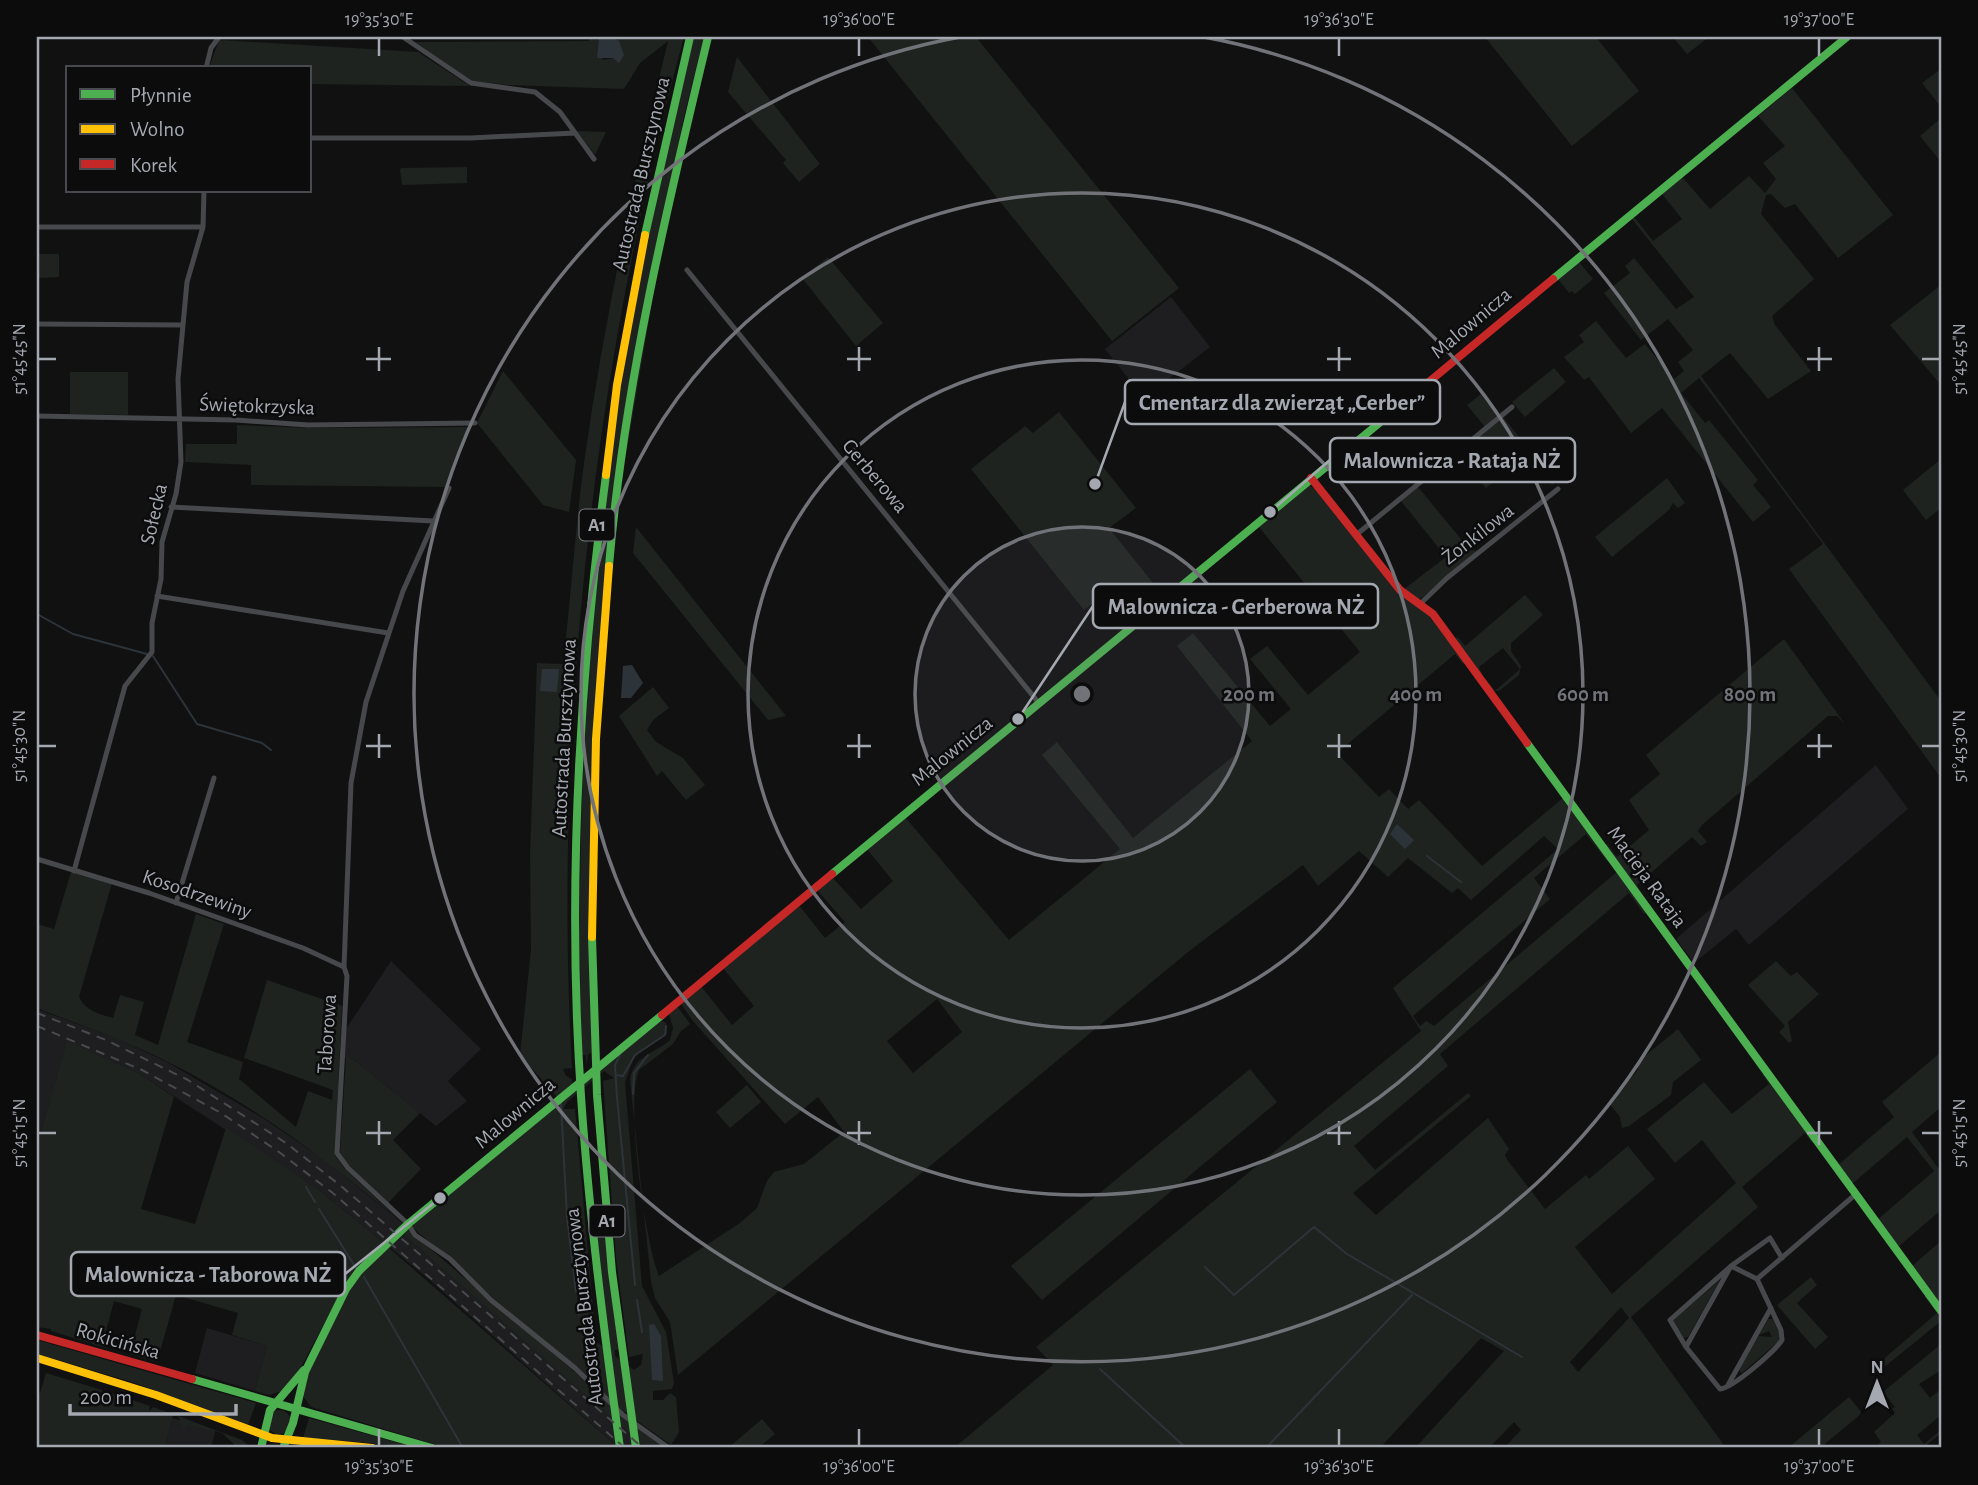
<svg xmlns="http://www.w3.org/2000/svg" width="1978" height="1485" font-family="'Alegreya Sans',sans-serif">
  <rect width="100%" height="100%" fill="#111112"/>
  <!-- built -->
  <path fill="#1e1e20" d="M1171 297 1210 347 1144 398 1105 349Z
    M1876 765 1908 809 1749 945 1736 929 1694 963 1676 939Z
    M391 961 481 1049 448 1081 467 1101 436 1126 354 1060 342 1057 344 1032Z
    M37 1009 118 1039 167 1062 263 1118 326 1161 401 1222 407 1229 403 1234 648 1448H619L424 1275 320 1191 138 1073 67 1042 37 1146Z
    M207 1328 267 1346 255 1391 195 1373Z
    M172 1418 214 1430 211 1448H165Z"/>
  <!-- green -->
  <path fill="#1e231f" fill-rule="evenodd" d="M590 37 599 40 603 60 613 58 620 48 619 42 612 37H684C594 366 553 726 572 1068L563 1069 566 1076 572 1079V1084L557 1097 520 1055 531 949 530 855 537 663 563 664C571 597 575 530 584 463 604 321 634 181 668 41L640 63 624 89 508 85 472 81 415 42 589 41Z
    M694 37H704L683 120 604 584 591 1053 588 1054 586 1066V1055H582C575 846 585 634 613 426 631 295 664 166 694 37Z
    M868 37H976L1179 288 1112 341Z
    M1485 37H1596L1639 91 1572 146Z
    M1673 37H1709L1687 54Z
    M219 40 418 52 470 86 310 84V68H209Z
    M737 57 820 164 799 182 783 163 786 160 728 92Z
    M1941 69V107L1922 83Z
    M1792 88 1893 215 1838 258 1795 204 1785 208 1771 194 1766 195 1761 214 1814 279 1772 316 1775 325 1811 371 1768 399 1730 353 1701 376 1941 701V778L1789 569 1823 544 1699 378 1681 393 1705 423 1709 420 1758 480 1753 485 1771 507 1753 522 1662 408 1631 433 1589 377 1584 380 1564 357 1584 342 1579 335 1596 321 1626 358 1645 344 1674 379 1684 371 1678 362 1693 350 1668 319 1641 340 1604 293 1630 273 1625 266 1634 258 1676 309 1694 297 1632 219 1635 218 1653 241 1682 219 1662 194 1682 177 1710 209 1749 176 1765 193 1776 179 1763 163 1785 146 1758 116Z
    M1941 118V162L1920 136Z
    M577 131 606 132 595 155Z
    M467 167V183L402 185 400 169 402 168Z
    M37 254H59V277L37 278Z
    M828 257 883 323 856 346 802 278Z
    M1579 262 1593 279 1575 294 1572 291 1569 293 1558 279Z
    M1941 285V385L1890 325Z
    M1554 368 1566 382 1525 417 1512 402Z
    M503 371 576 460 569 512 543 505 477 423Z
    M70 372H128V415L70 414Z
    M1481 394 1497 414 1500 412 1485 427 1467 405Z
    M1059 412 1136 508 1109 528 1161 593 1122 626 1099 599 1084 610 971 469 1025 426 1033 433Z
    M1503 417 1556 482 1552 485 1527 454 1486 488 1458 454Z
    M237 425 311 428 471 427 445 487 251 485V465L185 462 186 444H237Z
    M1941 459V508L1926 520 1903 490Z
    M1667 478 1685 503 1678 508 1673 503 1669 510 1612 557 1595 537Z
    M1309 485 1320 493 1393 585 1435 619 1466 661 1463 664 1455 654 1337 753 1379 797 1389 789 1408 809 1419 800 1482 866 1564 797 1608 857 1607 861 1586 834 1534 878 1550 899 1413 1016 1420 1026 1426 1021 1434 1026 1618 871 1647 912 1644 914 1629 893 1440 1054 1448 1066 1354 1146 1375 1170 1468 1093 1471 1096 1353 1193 1376 1215 1488 1118 1509 1149 1505 1155 1508 1161 1545 1209 1586 1175 1589 1179 1628 1146 1655 1179 1575 1247 1612 1294 1736 1183 1702 1140 1675 1163 1647 1129 1704 1082 1732 1114 1769 1084 1762 1074 1765 1073 1814 1140 1812 1143 1805 1133 1742 1187 1758 1207 1631 1317 1726 1448H1504L1521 1430 1514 1422 1489 1448H1415L1504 1351 1481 1338 1380 1448H954L1053 1365 1036 1347 1421 1031 1393 988 1558 849 1544 836 1471 900 1458 888 1452 893 1408 858 1388 877 1359 851 1318 886 1303 865 1188 952 678 1375 670 1322 655 1298 651 1281 630 1080C634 1055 654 1054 670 1040L673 1028 668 1011 677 1006 690 1024 681 1031 673 1044 639 1070C625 1103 645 1241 659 1276L740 1223 757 1208 767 1181 774 1172 804 1164 844 1132 818 1097 785 1124 692 1020 680 1002 700 985 732 1025 754 1006 722 967 798 904 825 938 845 922 816 889 832 877 861 909 893 881 866 848 905 817 1009 940 1120 849 1042 755 1057 742 1133 838 1252 741 1177 646 1193 633 1270 726 1291 709 1250 659 1267 646 1308 695 1360 652 1259 527ZM937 999 962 1032 913 1073 887 1041ZM1621 1307 1629 1318 1578 1372 1570 1362Z
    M1418 487 1470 550 1480 551 1419 600 1403 590 1446 557 1401 501Z
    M636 527 786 716 768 720 633 553Z
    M1525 595 1543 615 1511 643V651L1521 666 1519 675 1499 691 1491 690 1487 680 1495 691 1520 669 1503 648 1479 667 1483 676 1456 640 1457 636 1465 646Z
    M1784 639 1845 724 1837 716H1828L1702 825 1698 831 1707 842 1701 846 1692 837 1637 885 1642 895 1606 846 1607 844 1617 857 1649 830 1629 800 1660 774 1646 755Z
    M653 687 669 708 653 720 647 730 656 742 683 758 705 785 686 800 662 771 657 776 619 716Z
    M71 872 112 883 79 997C86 1011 99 1014 113 1018L120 995 144 1002 135 1035 158 1045 196 914 224 924 187 1042 243 1062 239 1079 296 1127 308 1091 332 1100 333 1090 244 1058 267 980 342 1006 335 1155 344 1168 401 1222C329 1161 251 1103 166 1061 124 1040 80 1025 37 1008V924L54 929Z
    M1776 961 1791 976 1797 972 1819 994 1788 1022 1792 1041 1789 1043 1779 1032 1785 1026 1748 985Z
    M661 1020 666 1023 667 1034 634 1057 625 1082 642 1286 666 1332 674 1383 672 1389 653 1391V1400H663L670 1393 676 1397 679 1432 671 1445 619 1408 411 1226ZM604 1071 614 1078 603 1081 616 1258 629 1357 643 1354 641 1365 634 1370 615 1356V1350L618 1349 603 1211 592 1212 611 1353C600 1343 580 1333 580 1318L594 1319 575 1109H563L568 1101Z
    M1678 1029 1701 1060 1673 1082 1671 1095 1629 1126 1622 1128 1620 1117 1609 1103 1637 1071 1641 1059Z
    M67 1041 138 1073 174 1097 141 1209 195 1224 226 1128 320 1191 383 1242 345 1284 297 1375 282 1391 269 1395 255 1391 267 1346 232 1335 238 1313 176 1295 157 1362 130 1354 142 1309 114 1301 102 1346 112 1350 51 1331V1329L37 1327V1146Z
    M1941 1052V1107L1912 1132 1938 1168 1941 1166V1210L1898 1247 1877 1220 1934 1171 1907 1137 1852 1184 1838 1165 1894 1117 1882 1102Z
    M346 1057 354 1060 420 1113 393 1140 421 1169 388 1203 355 1173 340 1153Z
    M1250 1069 1277 1102 1042 1300 1011 1266Z
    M747 1085 761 1102 730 1128 716 1112Z
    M407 1229 575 1372 620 1415 666 1448 644 1446 402 1233Z
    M1941 1241V1305L1912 1266Z
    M388 1247 619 1448H447L311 1407 303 1396 305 1381 352 1283Z
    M1811 1277 1817 1285 1797 1303 1828 1337 1815 1349 1777 1305Z
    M1720 1280 1688 1337 1683 1338 1672 1321Z
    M1928 1295 1941 1314V1321L1883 1368 1879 1363 1937 1313 1924 1296Z
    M1768 1319H1773L1780 1333 1779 1341 1742 1373 1739 1370 1758 1336 1772 1337 1769 1331 1759 1335Z
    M37 1340 256 1403 248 1425 135 1383 37 1354Z
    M1941 1344V1370L1919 1384 1930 1398 1941 1389V1415L1917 1435 1924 1444 1941 1430V1433L1923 1448H1874L1881 1442 1874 1432 1895 1413 1892 1409 1895 1407 1883 1392Z
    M46 1373 102 1390 101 1397H104L105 1391 150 1406 149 1411 153 1407 173 1414 165 1448H37V1392L40 1393Z
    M1849 1397 1862 1413 1820 1448H1788Z
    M267 1422a12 12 0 1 1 24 0a12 12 0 1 1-24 0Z
    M178 1416 242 1440 251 1448H238L222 1433 215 1431 211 1448 213 1431 188 1425 184 1429Z
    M309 1418 406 1445V1446L303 1438Z
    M762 1419 775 1434 758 1448H728Z"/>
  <!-- water -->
  <path fill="#2d3439" d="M612 37 619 41 624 55 619 63 613 58H597L599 40 594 37Z
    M632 665 643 683 631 698H621L623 666Z
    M542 669H559L557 692 540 691Z
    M1397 824 1414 840 1405 849 1390 834Z
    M654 1324 661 1336 663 1381 652 1380 649 1325Z"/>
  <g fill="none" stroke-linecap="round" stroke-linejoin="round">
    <!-- stream -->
    <path stroke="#2d3439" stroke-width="2" d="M37 614 73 634 147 654
      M153 656 197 724 262 743 271 750
      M1427 856 1461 882
      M620 1055 615 1065 617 1097 635 1285
      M616 1075 623 1076 635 1055 665 1035 666 1026
      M633 1094 634 1073 648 1055
      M561 1104 567 1217 576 1292
      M306 1187 315 1202
      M319 1209 356 1268
      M1205 1267 1234 1295 1314 1227 1347 1254 1522 1357
      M364 1277 463 1448
      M637 1300 642 1332
      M578 1306 579 1314
      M1100 1369 1186 1448
      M1266 1448 1412 1295"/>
    <!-- street -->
    <path stroke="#47484b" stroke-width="5" d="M403 37 471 83 535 92 560 112 594 159
      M206 68 211 48 219 37
      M310 138H470L575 133
      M37 227H203
      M687 270 1038 702
      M37 324 183 325
      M37 416 236 420 308 425 475 423
      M449 488 403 591 366 702 351 783 344 967 347 976 337 1153 348 1168 408 1224 415 1235 450 1259 491 1300 575 1368 623 1415 669 1448
      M171 507 433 521
      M1356 535 1512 407
      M157 596 388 633
      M1419 605 1447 578 1558 489
      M37 859 149 893 303 948 344 967
      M74 871 125 686 152 652V623L161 579 162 542 176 494 181 462 178 379 183 325 187 282 203 227 204 191
      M176 903 214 778
      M1757 1279 1731 1266 1670 1320 1686 1347 1720 1389C1733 1388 1774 1352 1782 1340L1781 1330 1757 1279 1856 1194
      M1686 1347 1731 1266 1770 1238 1782 1258
      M1728 1385 1771 1308"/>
    <!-- fast -->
    <path stroke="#4caf50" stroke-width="8" d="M645 235 690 37
      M1553 279 1847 37
      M606 475C579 680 567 890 581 1096 589 1214 604 1331 620 1448
      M609 566C624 387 666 211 708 37
      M1527 743 1941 1311
      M832 874 1389 415
      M592 937 597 1095 612 1272 636 1448
      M192 1379 432 1448
      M261 1448 270 1410 304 1370
      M283 1448 293 1423 305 1372 346 1289 359 1271 408 1224 662 1015"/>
    <!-- slow -->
    <path stroke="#ffc107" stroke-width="8" d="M606 475 617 385 645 235
      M592 937 596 739 609 566
      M37 1358 156 1395 272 1438 372 1448"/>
    <!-- jam -->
    <path stroke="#c62828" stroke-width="8" d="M1389 415 1553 279
      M1311 478 1400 590 1433 614 1527 743
      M662 1015 832 874
      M37 1335 192 1379"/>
    <!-- rail -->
    <path stroke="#494a4d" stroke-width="2" stroke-dasharray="9 7" stroke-linecap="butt" d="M37 1013 106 1040 188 1080 286 1143 341 1186 643 1448
      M37 1026 142 1070 221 1113 279 1152 334 1194 625 1448"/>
  </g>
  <!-- ticks -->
  <path fill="none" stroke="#a4a8b1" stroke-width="2.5" d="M379 38V56M859 38V56M1339 38V56M1819 38V56M379 347V371M859 347V371M1339 347V371M1819 347V371M38 359H56M366 359H391M847 359H871M1327 359H1351M1807 359H1832M1922 359H1940M379 734V758M859 734V758M1339 734V758M1819 734V758M38 746H56M366 746H391M847 746H871M1327 746H1351M1807 746H1832M1922 746H1940M379 1121V1145M859 1121V1145M1339 1121V1145M1819 1121V1145M38 1133H56M366 1133H391M847 1133H871M1327 1133H1351M1807 1133H1832M1922 1133H1940M379 1429V1446M859 1429V1446M1339 1429V1446M1819 1429V1446"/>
  <!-- distance rings -->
  <circle cx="1082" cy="694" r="167" fill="#717379" fill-opacity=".12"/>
  <g fill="none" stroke="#717379" stroke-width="3.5">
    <circle cx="1082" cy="694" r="167"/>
    <circle cx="1082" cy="694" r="334"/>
    <circle cx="1082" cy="694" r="501"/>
    <path d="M1204 37A668 668 0 1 1 960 37"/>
  </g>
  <g text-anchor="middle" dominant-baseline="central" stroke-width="5" stroke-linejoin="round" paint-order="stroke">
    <!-- shield labels -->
    <g fill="#0c0c0d" stroke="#767980" stroke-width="2">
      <rect x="579.5" y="509.5" width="35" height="31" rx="5"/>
      <rect x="589.5" y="1205.5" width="35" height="31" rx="5"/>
    </g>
    <g font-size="19" font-weight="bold" fill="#a4a8b1">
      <text x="597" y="525">A1</text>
      <text x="607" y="1221">A1</text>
    </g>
    <!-- street labels -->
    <g font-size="21" fill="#a4a8b1" stroke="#0c0c0d">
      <text transform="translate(641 174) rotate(-77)">Autostrada Bursztynowa</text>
      <text transform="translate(1471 323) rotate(-40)">Malownicza</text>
      <text transform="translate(257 406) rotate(2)">Świętokrzyska</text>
      <text transform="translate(875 476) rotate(50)">Gerberowa</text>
      <text transform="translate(154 514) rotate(-77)">Sołecka</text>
      <text transform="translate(1478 534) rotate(-38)">Żonkilowa</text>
      <text transform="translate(564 738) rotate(-87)">Autostrada Bursztynowa</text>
      <text transform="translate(952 751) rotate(-39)">Malownicza</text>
      <text transform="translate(1647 877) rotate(54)">Macieja Rataja</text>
      <text transform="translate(197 894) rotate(19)">Kosodrzewiny</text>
      <text transform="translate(327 1034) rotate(-86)">Taborowa</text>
      <text transform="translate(515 1113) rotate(-40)">Malownicza</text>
      <text transform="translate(584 1307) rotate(-97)">Autostrada Bursztynowa</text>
      <text transform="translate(118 1341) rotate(16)">Rokicińska</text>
    </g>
  </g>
  <circle cx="1082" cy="694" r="10" fill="#717379" stroke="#0c0c0d" stroke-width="3.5"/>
  <g font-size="21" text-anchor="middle" font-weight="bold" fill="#717379" stroke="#0c0c0d" stroke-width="5" stroke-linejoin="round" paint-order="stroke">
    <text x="1249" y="701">200 m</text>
    <text x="1416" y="701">400 m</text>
    <text x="1583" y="701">600 m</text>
    <text x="1750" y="701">800 m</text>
  </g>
  <!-- callouts -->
  <path fill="none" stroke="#a4a8b1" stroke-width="2.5" d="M1095 484L1125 402M1270 512L1330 460M1018 719L1093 606M440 1198L345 1274"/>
  <g fill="#a4a8b1" stroke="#0c0c0d" stroke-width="2.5">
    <circle cx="1095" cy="484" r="7"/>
    <circle cx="1270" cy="512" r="7"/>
    <circle cx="1018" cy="719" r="7"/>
    <circle cx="440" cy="1198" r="7"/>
  </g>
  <g fill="#0c0c0d" stroke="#a4a8b1" stroke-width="2.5">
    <rect x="1125" y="380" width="315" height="44" rx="7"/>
    <rect x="1330" y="438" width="245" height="44" rx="7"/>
    <rect x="1093" y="584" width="285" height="44" rx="7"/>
    <rect x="71" y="1252" width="274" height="44" rx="7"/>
  </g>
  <g font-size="23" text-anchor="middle" font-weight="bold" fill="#a4a8b1">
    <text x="1282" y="410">Cmentarz dla zwierząt „Cerber”</text>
    <text x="1452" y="468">Malownicza - Rataja NŻ</text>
    <text x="1236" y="614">Malownicza - Gerberowa NŻ</text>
    <text x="208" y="1282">Malownicza - Taborowa NŻ</text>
  </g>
  <!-- border -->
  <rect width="1978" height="1485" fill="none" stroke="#0c0c0d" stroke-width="77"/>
  <!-- legend -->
  <rect x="66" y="66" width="245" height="126" fill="#0c0c0d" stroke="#494a4f" stroke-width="2"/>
  <rect x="80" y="89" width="35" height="10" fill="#4caf50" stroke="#494a4f" stroke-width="2"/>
  <text x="130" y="102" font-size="21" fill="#a4a8b1">Płynnie</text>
  <rect x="80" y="124" width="35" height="10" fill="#ffc107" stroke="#494a4f" stroke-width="2"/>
  <text x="130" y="136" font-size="21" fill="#a4a8b1">Wolno</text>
  <rect x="80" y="159" width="35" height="10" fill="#c62828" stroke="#494a4f" stroke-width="2"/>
  <text x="130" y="172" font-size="21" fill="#a4a8b1">Korek</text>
  <!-- north arrow -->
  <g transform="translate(1877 1383)" stroke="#0c0c0d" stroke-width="5" paint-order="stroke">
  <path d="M0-5L12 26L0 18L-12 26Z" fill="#a4a8b1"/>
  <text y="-10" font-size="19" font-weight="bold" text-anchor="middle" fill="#a4a8b1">N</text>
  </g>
  <!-- scale -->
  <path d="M70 1404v10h166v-10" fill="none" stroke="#a4a8b1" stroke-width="3.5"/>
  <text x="80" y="1404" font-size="21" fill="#a4a8b1" stroke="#0c0c0d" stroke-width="5" paint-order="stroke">200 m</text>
  <rect x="38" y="38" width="1902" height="1408" fill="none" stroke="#a4a8b1" stroke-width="2.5"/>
  <g font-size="18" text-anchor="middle" fill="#a4a8b1">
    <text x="379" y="25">19°35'30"E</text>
    <text x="859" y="25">19°36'00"E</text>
    <text x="1339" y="25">19°36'30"E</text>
    <text x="1819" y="25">19°37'00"E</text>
    <text transform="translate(19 359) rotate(-90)" y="6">51°45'45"N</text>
    <text transform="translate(1959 359) rotate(-90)" y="6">51°45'45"N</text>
    <text transform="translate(19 746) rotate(-90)" y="6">51°45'30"N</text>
    <text transform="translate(1959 746) rotate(-90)" y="6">51°45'30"N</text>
    <text transform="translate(19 1133) rotate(-90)" y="6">51°45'15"N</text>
    <text transform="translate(1959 1133) rotate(-90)" y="6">51°45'15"N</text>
    <text x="379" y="1472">19°35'30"E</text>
    <text x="859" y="1472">19°36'00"E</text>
    <text x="1339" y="1472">19°36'30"E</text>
    <text x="1819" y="1472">19°37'00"E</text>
  </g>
</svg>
